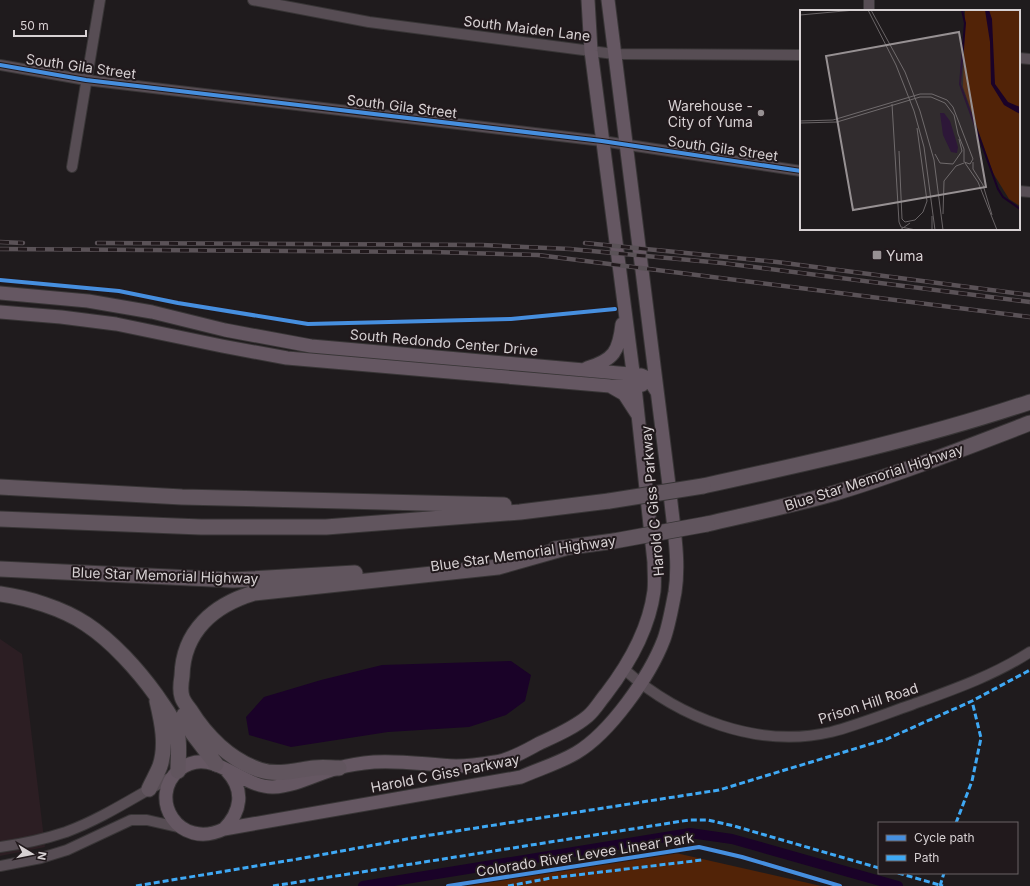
<svg xmlns="http://www.w3.org/2000/svg" width="1030" height="886" font-family="Inter,sans-serif">
  <rect width="100%" height="100%" fill="#1f1b1d"/>
  <!-- built -->
  <path fill="#2c1e23" d="M0 639 22 654 45 847 0 856Z"/>
  <!-- green -->
  <path fill="#522307" d="M667 851 821 886H451Z"/>
  <!-- water -->
  <path fill="#1a0228" d="M511 661 531 675 525 701 506 715 469 727 388 732 291 747 249 735 246 717 264 697 321 680 382 665Z"/>
  <g fill="none" stroke-linecap="round" stroke-linejoin="round">
    <!-- canal -->
    <path stroke="#1a0228" stroke-width="10" d="M363 886 690 833 732 839 898 886"/>
    <defs>
      <path id="minor" d="M253 0 369 22 614 54 801 55
        M869 11V0
        M1019 58 1030 59
        M0 65 86 80 602 141 801 171
        M72 167 100 0
        M1019 191 1030 192
        M625 670C679 718 758 749 831 732 858 725 885 714 911 705 952 690 993 676 1030 652
        M0 847C22 844 45 839 66 832 104 818 139 794 175 775
        M0 866 41 858 67 850 131 820H147L182 828"/>
      <path id="major" d="M588 0 591 51 635 387 654 562C654 571 655 582 654 591 649 629 629 664 606 694 600 701 595 710 588 716 574 728 555 736 538 744 525 751 510 760 495 762 483 764 469 766 456 766 428 765 401 760 374 762 362 763 349 765 338 768 316 774 296 786 273 787 241 788 211 744 179 770 147 797 178 851 224 829L521 777C539 769 559 763 576 753 610 733 650 676 664 639 669 625 672 607 675 592 680 560 673 525 670 493L608 0
        M0 293 88 301 152 312 225 330 311 346 641 375 648 378 657 392
        M0 312 61 317 116 324 222 346 287 358 610 386 635 387 642 385
        M587 368C614 360 619 351 622 324
        M610 386 624 394 637 414
        M224 829C241 812 245 790 227 771"/>
      <path id="highway" d="M703 486C813 462 923 438 1030 402
        M0 487 182 497 504 505
        M0 519 201 527H326L520 512 609 501
        M707 524C750 514 793 505 835 493 901 473 965 448 1030 423
        M555 549 614 541
        M0 569 233 580 355 573
        M0 594C28 598 62 608 86 624 112 641 138 670 156 695 164 707 173 717 177 731 180 744 178 758 178 771
        M184 715 193 734 216 764
        M339 768C331 768 322 767 314 768 297 770 278 776 260 770 230 760 206 736 190 710 187 706 183 701 182 697 180 691 181 682 182 676 183 631 214 605 254 593L498 567 565 548
        M149 789C152 782 157 774 160 766 167 745 162 722 157 701"/>
    </defs>
    <!-- minor casing -->
    <use href="#minor" stroke="#383536" stroke-width="12"/>
    <!-- major casing -->
    <use href="#major" stroke="#383536" stroke-width="15"/>
    <!-- highway casing -->
    <use href="#highway" stroke="#383536" stroke-width="17"/>
    <!-- minor -->
    <use href="#minor" stroke="#574d54" stroke-width="10"/>
    <!-- major -->
    <use href="#major" stroke="#655762" stroke-width="13"/>
    <!-- highway -->
    <use href="#highway" stroke="#61555e" stroke-width="15"/>
    <defs>
      <path id="rail" d="M0 242 23 243
        M97 243 482 245 570 249 722 263 1030 302
        M585 243 777 262 1030 295
        M0 249 434 252 538 255 1030 317"/>
    </defs>
    <!-- rail casing -->
    <use href="#rail" stroke="#5a5257" stroke-width="4.5"/>
    <!-- rail -->
    <use href="#rail" stroke="#21191c" stroke-width="3" stroke-dasharray="9" stroke-linecap="butt"/>
    <defs>
      <path id="highway-bridge" d="M609 501 703 486
        M614 541 707 524"/>
    </defs>
    <!-- highway-bridge casing -->
    <use href="#highway-bridge" stroke="#383536" stroke-width="17" stroke-linecap="butt"/>
    <!-- highway-bridge -->
    <use href="#highway-bridge" stroke="#61555e" stroke-width="15"/>
    <!-- quiet -->
    <path stroke="#3fa9f5" stroke-width="3" stroke-dasharray="6 3" stroke-linecap="butt" d="M956 823 972 781 981 738 972 701
      M898 873 943 886
      M136 886 298 859 418 837 719 790 887 739 972 701 1030 670
      M273 886 689 820H708L734 826 879 868
      M508 886 551 878 702 860
      M940 886 944 873"/>
    <defs>
      <path id="cycleway" d="M0 65 86 80 602 141 801 171
        M0 280 119 291 178 303 308 324 511 319 615 309
        M448 886 699 847 742 857 840 886"/>
    </defs>
    <!-- cycleway casing -->
    <use href="#cycleway" stroke="#21191c" stroke-width="6"/>
    <!-- cycleway -->
    <use href="#cycleway" stroke="#468fdf" stroke-width="4"/>
  </g>
  <!-- markers -->
  <g fill="#979193" stroke="#21191c" stroke-width="1.5">
    <circle cx="761" cy="113" r="4"/>
    <rect x="872" y="250" width="10" height="10" rx="2"/>
  </g>
  <g text-anchor="middle" dominant-baseline="central" stroke-width="4" stroke-linejoin="round" paint-order="stroke">
    <!-- street labels -->
    <g font-size="14" fill="#d7d1d3" stroke="#21191c">
      <text transform="translate(527 28) rotate(7)">South Maiden Lane</text>
      <text transform="translate(81 66) rotate(8)">South Gila Street</text>
      <text transform="translate(402 106) rotate(7)">South Gila Street</text>
      <text transform="translate(723 148) rotate(8)">South Gila Street</text>
      <text transform="translate(444 342) rotate(5)">South Redondo Center Drive</text>
      <text transform="translate(874 477) rotate(-18)">Blue Star Memorial Highway</text>
      <text transform="translate(652 501) rotate(-95)">Harold C Giss Parkway</text>
      <text transform="translate(523 553) rotate(-8)">Blue Star Memorial Highway</text>
      <text transform="translate(165 575) rotate(2)">Blue Star Memorial Highway</text>
      <text transform="translate(868 703) rotate(-18)">Prison Hill Road</text>
      <text transform="translate(445 773) rotate(-11)">Harold C Giss Parkway</text>
      <text transform="translate(585 854) rotate(-9)">Colorado River Levee Linear Park</text>
    </g>
    <!-- poi labels -->
    <g font-size="14" fill="#d7d1d3" stroke="#21191c" text-anchor="end">
      <text x="753" y="105">Warehouse -<tspan x="753" dy="16">City of Yuma</tspan></text>
      <text x="886" y="255" text-anchor="start">Yuma</text>
    </g>
  </g>
  <!-- overview -->
  <g transform="translate(800 10)">
    <rect width="220" height="220" fill="#1f1b1d"/>
    <path d="M165 0H220V196L209 189 193 163 163 77Z" fill="#522307"/>
    <path d="M185 0H189L192 9 195 74 208 92 220 97V104L204 95 191 74 190 32ZM140 103H144L150 111 158 137 157 143 151 142 143 125Z" fill="#1a0228"/>
    <path fill="none" stroke="#1a0228" stroke-width="2" d="M162 0 165 13 160 74 198 179 203 187 220 199"/>
    <path fill="none" stroke="#696466" stroke-width="1" d="M68 0 96 55 114 101 124 137 135 220M71 0 105 62 120 101 134 150 143 220M0 5 55 0M92 94 99 212M0 111 33 110 120 84H132L147 90 153 97 173 149 170 154 164 152V139L158 124 154 105 145 93 131 87H120L37 112 0 113M99 141 102 209M135 144 140 153 153 154 162 141 159 129M173 152V159L183 175 192 205M165 153 178 172 197 220M143 204 144 171 156 156 164 153M132 206V220M102 209 105 212 115 210 123 202 127 191 117 118M99 212 101 217 116 220M100 220 110 213"/>
    <path fill="#979193" fill-opacity="0.15" stroke="#979193" stroke-width="2" d="M159 22 186 177 53 200 26 46Z"/>
    <rect width="220" height="220" fill="none" stroke="#d7d1d3" stroke-width="2"/>
  </g>
  <!-- legend -->
  <rect x="878" y="822" width="140" height="52" fill="#21191c" stroke="#6a6365"/>
  <rect x="886" y="835" width="20" height="6" fill="#468fdf" stroke="#6a6365"/>
  <text x="914" y="842" font-size="12" fill="#d7d1d3">Cycle path</text>
  <rect x="886" y="855" width="20" height="6" fill="#3fa9f5" stroke="#6a6365"/>
  <text x="914" y="862" font-size="12" fill="#d7d1d3">Path</text>
  <!-- north arrow -->
  <g transform="translate(32 854) rotate(100)" stroke="#21191c" stroke-width="3" paint-order="stroke">
  <path d="M0-3L7 15L0 10L-7 15Z" fill="#d7d1d3"/>
  <text y="-6" font-size="11" font-weight="bold" text-anchor="middle" fill="#d7d1d3">N</text>
  </g>
  <!-- scale -->
  <path d="M14 30v6h72v-6" fill="none" stroke="#d7d1d3" stroke-width="2"/>
  <text x="20" y="30" font-size="12" fill="#d7d1d3" stroke="#21191c" stroke-width="3" paint-order="stroke">50 m</text>
</svg>
